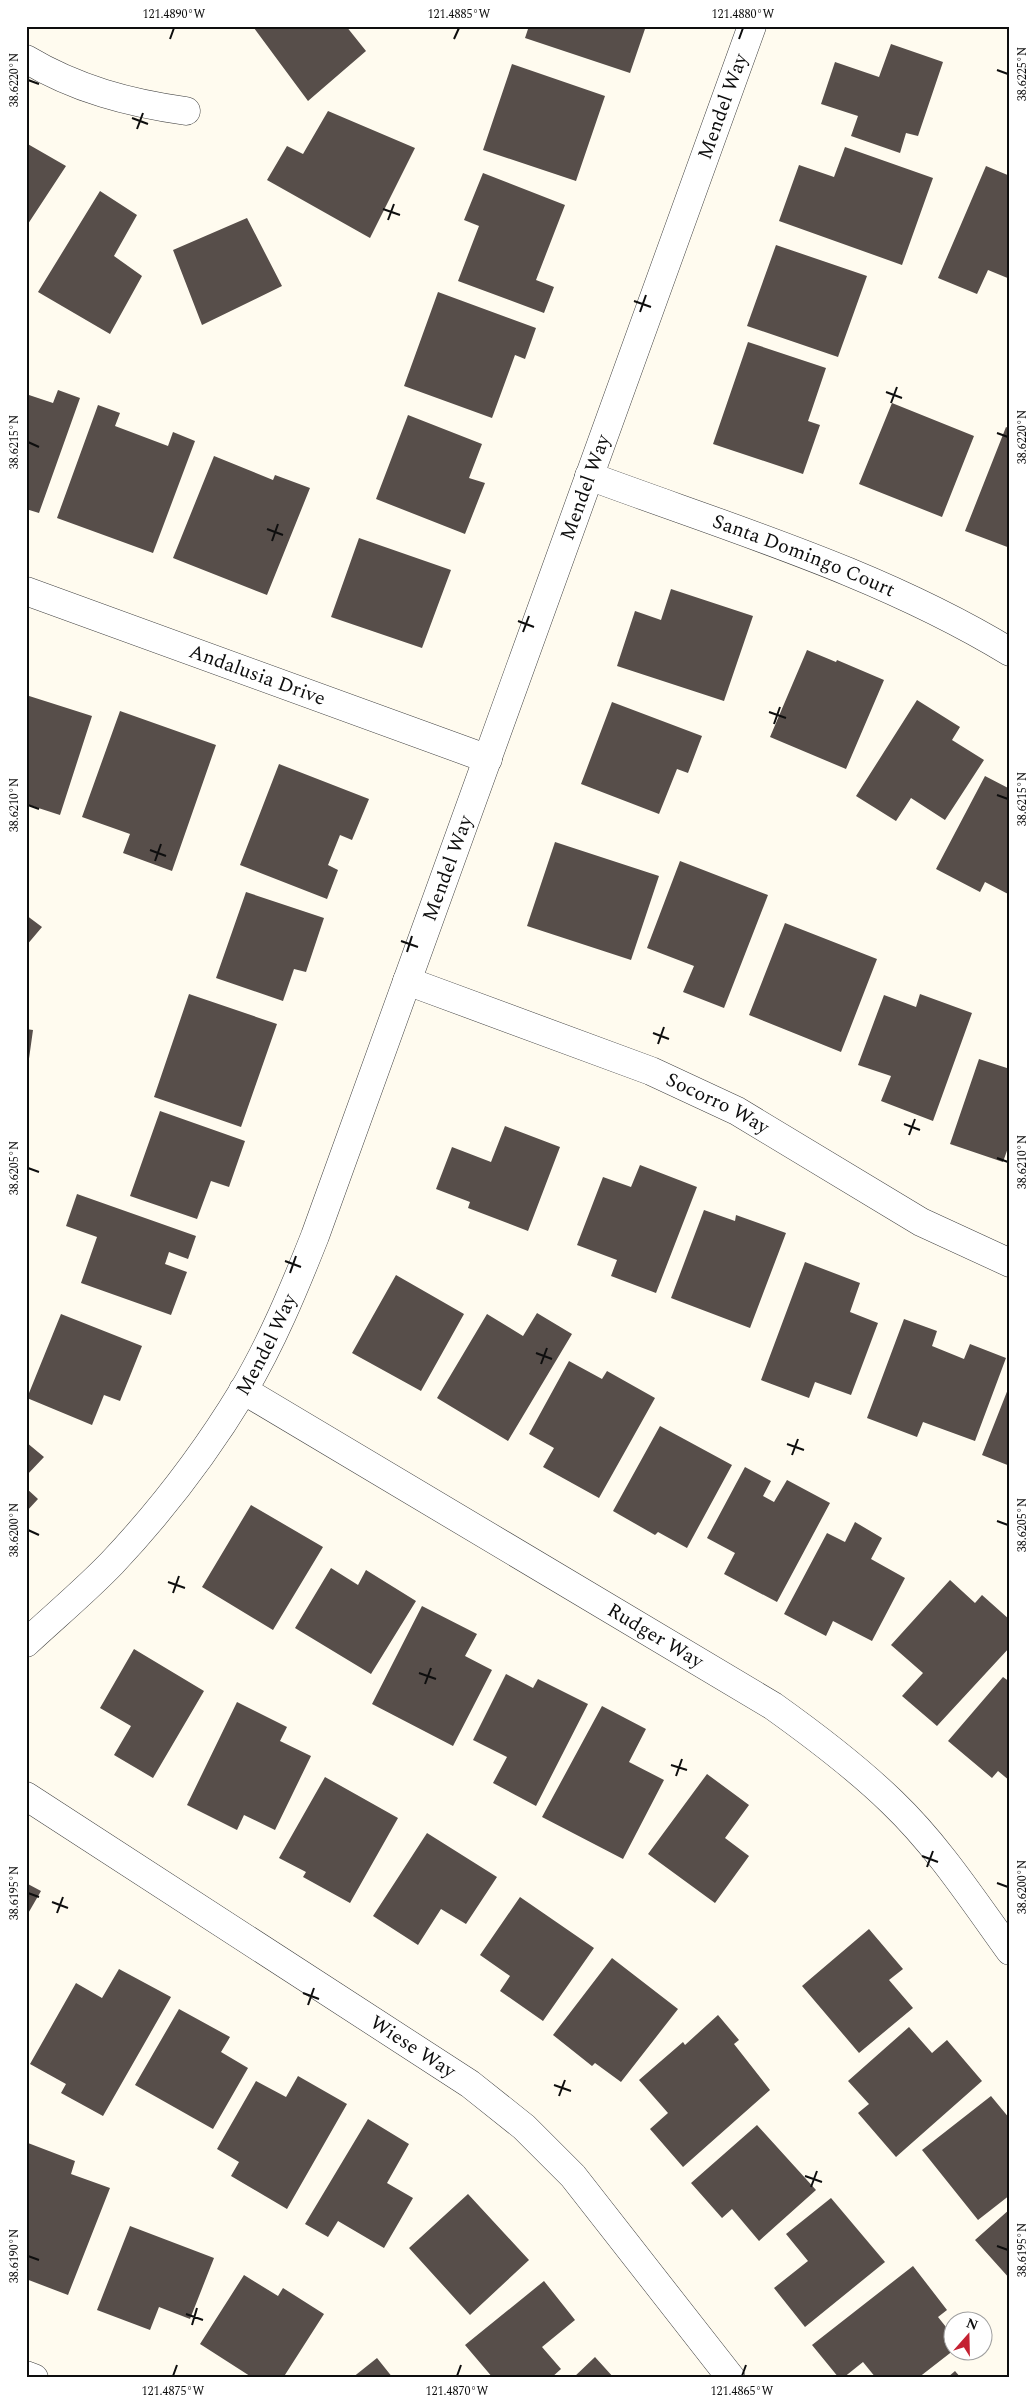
<svg xmlns="http://www.w3.org/2000/svg" width="1036" height="2404" font-family="Spectral,serif">
  <rect width="100%" height="100%" fill="#fffbef"/>
  <!-- building -->
  <path fill="#574e4a" d="M256 26H346L366 51 308 101 254 28Z
    M529 26H646L630 73 525 38Z
    M891 44 943 62 918 136 906 133 900 153 851 136 858 116 821 104 835 62 879 77Z
    M512 64 605 96 576 181 483 150Z
    M328 111 415 148 370 238 267 180 287 146 303 154Z
    M26 143 66 166 26 227Z
    M845 147 933 178 902 265 779 221 799 165 834 177Z
    M986 166 1010 176V279L988 270 977 294 938 278Z
    M483 173 565 205 536 280 554 287 544 313 458 281 479 226 464 220Z
    M100 191 137 215 114 256 142 276 110 334 38 292Z
    M247 218 282 286 202 325 173 250Z
    M776 245 867 276 838 357 747 326Z
    M438 292 536 328 525 359 515 355 492 418 404 386Z
    M748 342 826 368 808 421 820 425 803 474 713 444Z
    M58 390 80 398 39 513 26 509V394L53 403Z
    M892 403 974 436 942 517 859 484Z
    M98 405 120 413 115 426 168 446 173 432 195 441 153 553 57 518Z
    M408 415 482 444 469 478 485 483 465 534 376 499Z
    M1006 427 1010 429V548L965 531Z
    M214 456 273 480 275 475 310 488 267 595 173 558Z
    M359 538 451 570 422 648 331 617Z
    M671 589 753 616 724 701 617 666 635 611 661 620Z
    M807 650 836 662 837 660 884 680 846 769 770 737Z
    M26 695 92 716 60 815 26 804Z
    M917 700 960 727 952 740 984 760 945 820 911 798 896 821 856 796Z
    M612 702 702 736 688 773 677 769 659 814 581 784Z
    M120 711 216 745 172 871 123 853 130 834 82 817Z
    M279 764 369 799 352 840 340 835 328 865 338 870 327 899 240 865Z
    M985 776 1010 789 1008 809 1010 810V895L985 882 980 892 936 869Z
    M555 842 659 876 631 960 527 926Z
    M680 861 768 895 724 1008 683 992 694 966 647 948Z
    M246 892 324 918 306 972 294 969 283 1001 216 978Z
    M26 915 42 927 26 946Z
    M785 923 877 959 841 1052 749 1015Z
    M189 994 277 1024 241 1127 154 1097Z
    M920 994 972 1013 933 1121 881 1101 891 1076 858 1065 884 995 916 1007Z
    M26 1029 33 1030 27 1073H26Z
    M979 1059 1010 1069V1142L1003 1162 950 1144Z
    M160 1111 245 1141 229 1187 211 1181 197 1219 130 1196Z
    M505 1126 560 1147 528 1231 468 1208 470 1202 436 1189 452 1147 491 1162Z
    M640 1165 697 1187 656 1293 611 1276 617 1260 577 1245 603 1177 631 1187Z
    M77 1194 196 1236 188 1259 169 1252 165 1264 187 1272 171 1315 81 1283 97 1237 66 1226Z
    M704 1210 735 1221 736 1215 786 1233 750 1328 671 1298Z
    M805 1262 860 1283 850 1312 878 1323 851 1395 815 1382 809 1398 761 1380Z
    M396 1275 464 1314 421 1391 352 1353Z
    M537 1313 572 1334 508 1441 437 1398 487 1314 523 1336Z
    M61 1314 142 1346 120 1401 104 1395 92 1425 27 1398Z
    M904 1319 937 1331 932 1346 964 1359 970 1344 1006 1358 975 1441 923 1422 917 1437 867 1418Z
    M569 1361 602 1379 607 1371 655 1398 599 1498 543 1467 554 1448 529 1434Z
    M1010 1384V1466L982 1455Z
    M660 1426 732 1465 687 1548 658 1532 655 1535 613 1511Z
    M26 1442 44 1457 26 1476Z
    M745 1467 771 1481 763 1496 774 1502 787 1480 830 1503 777 1602 724 1574 735 1553 707 1538Z
    M26 1488 38 1499 26 1512Z
    M251 1505 323 1547 273 1630 202 1587Z
    M855 1522 882 1538 871 1559 905 1578 872 1641 833 1621 826 1636 784 1614 827 1533 845 1542Z
    M331 1568 358 1585 366 1570 416 1601 371 1674 295 1628Z
    M950 1580 975 1603 982 1595 1010 1620V1647L937 1726 902 1696 923 1673 891 1645Z
    M422 1606 477 1634 465 1656 492 1670 453 1746 372 1704Z
    M134 1649 204 1691 153 1778 114 1755 131 1726 100 1708Z
    M506 1674 533 1688 538 1679 588 1704 536 1806 493 1783 507 1757 473 1740Z
    M1003 1677 1010 1682V1781L998 1771 992 1778 948 1741Z
    M237 1702 287 1727 280 1741 311 1756 275 1830 244 1815 237 1830 187 1805Z
    M602 1706 646 1729 629 1762 664 1780 623 1859 542 1817Z
    M707 1774 749 1805 725 1838 749 1856 715 1903 648 1854Z
    M325 1777 398 1818 350 1903 303 1877 306 1872 279 1858Z
    M427 1833 497 1877 466 1924 441 1909 418 1945 373 1916Z
    M26 1883 41 1891 26 1917Z
    M520 1897 594 1948 543 2021 500 1991 510 1976 480 1955Z
    M869 1929 903 1969 889 1980 913 2008 859 2053 802 1986Z
    M612 1958 678 2009 621 2082 595 2063 592 2066 553 2035Z
    M119 1969 171 1997 103 2116 61 2093 66 2084 30 2064 76 1983 102 1998Z
    M179 2009 230 2037 221 2052 248 2068 213 2129 135 2085Z
    M718 2015 739 2040 734 2044 770 2090 683 2167 650 2129 668 2113 639 2080 683 2042 685 2045Z
    M909 2027 932 2053 947 2040 982 2081 896 2157 858 2113 869 2104 848 2081Z
    M298 2076 347 2104 287 2209 231 2176 239 2162 217 2149 256 2081 286 2097Z
    M991 2096 1010 2119V2195L978 2220 922 2150Z
    M368 2119 409 2144 387 2183 413 2198 384 2248 338 2221 328 2237 305 2224Z
    M757 2125 816 2190 759 2241 732 2209 722 2218 691 2183Z
    M28 2143 75 2161 71 2174 110 2188 68 2295 26 2279Z
    M468 2194 529 2260 470 2315 409 2248Z
    M831 2198 885 2262 805 2327 774 2288 808 2261 786 2234Z
    M1010 2209V2279L975 2240Z
    M130 2226 214 2258 190 2319 159 2307 150 2330 97 2310Z
    M913 2266 947 2310 938 2317 954 2337V2350L918 2378H876L863 2362 843 2378H839L812 2345Z
    M244 2275 278 2296 283 2288 324 2314 283 2378H253L200 2344Z
    M544 2281 575 2320 542 2347 561 2369 551 2378H493L465 2345Z
    M595 2357 614 2378H573Z
    M377 2358 393 2378H352Z
    M955 2371 961 2378H947Z"/>
  <g fill="none" stroke-linecap="round" stroke-linejoin="round">
    <defs>
      <g id="minor">
        <path d="M26 59C76 89 129 103 186 111"/>
        <path id="s1" d="M589 476C732 529 880 573 1010 652"/>
        <path id="s2" d="M26 591 488 759"/>
        <path id="s3" d="M407 981 651 1071 737 1111 921 1222 1010 1263"/>
        <path id="s4" d="M243 1390 773 1706C815 1736 855 1766 892 1802 938 1846 973 1900 1010 1951"/>
        <path id="s5" d="M26 1643C55 1616 85 1591 112 1563 161 1511 206 1452 243 1391 272 1342 294 1289 315 1236L752 26"/>
        <path id="s6" d="M26 1796 470 2084 524 2127 573 2176 731 2378"/>
        <path d="M26 2375 34 2378"/>
      </g>
    </defs>
    <!-- minor casing -->
    <use href="#minor" stroke="#414141" stroke-width="29"/>
    <!-- minor -->
    <use href="#minor" stroke="#fff" stroke-width="28"/>
  </g>
  <!-- ticks -->
  <path fill="none" stroke="#0e0e0e" stroke-width="2" d="M170 39 174 28M454 39 459 28M739 39 743 28M997 70 1008 74M28 80 39 84M132 118 148 124M137 129 143 113M383 209 400 215M388 220 394 204M634 301 651 307M640 312 646 295M886 392 902 398M891 403 897 387M997 433 1008 437M28 442 39 447M267 529 283 535M272 541 278 524M518 621 534 627M523 632 529 616M769 712 786 718M774 724 780 707M997 795 1008 799M28 805 39 809M150 850 166 856M155 861 161 844M401 941 418 947M407 952 412 936M653 1033 669 1039M658 1044 664 1027M904 1124 920 1130M909 1135 915 1119M997 1158 1008 1162M28 1168 39 1172M285 1261 301 1267M290 1273 296 1256M536 1353 552 1359M541 1364 547 1348M787 1444 804 1450M792 1455 798 1439M997 1521 1008 1525M28 1530 39 1535M168 1582 185 1588M173 1593 179 1576M419 1673 436 1679M425 1684 431 1668M671 1765 687 1770M676 1776 682 1759M922 1856 938 1862M927 1867 933 1851M997 1883 1008 1887M28 1893 39 1897M52 1902 68 1908M57 1913 63 1897M303 1993 319 1999M308 2005 314 1988M554 2085 571 2091M559 2096 565 2080M805 2176 822 2182M811 2187 817 2171M997 2246 1008 2250M28 2256 39 2260M186 2314 203 2320M192 2325 197 2308M173 2376 177 2365M457 2376 461 2365M742 2376 746 2365"/>
  <g text-anchor="middle" dominant-baseline="central" stroke-width="5" stroke-linejoin="round" paint-order="stroke">
    <!-- street labels -->
    <g font-size="20" fill="#0e0e0e" stroke="#fff">
      <text stroke="none"><textPath href="#s5" startOffset="1706">Mendel Way</textPath></text>
      <text stroke="none"><textPath href="#s5" startOffset="1301">Mendel Way</textPath></text>
      <text stroke="none"><textPath href="#s1" startOffset="229">Santa Domingo Court</textPath></text>
      <text stroke="none"><textPath href="#s2" startOffset="246">Andalusia Drive</textPath></text>
      <text stroke="none"><textPath href="#s5" startOffset="896">Mendel Way</textPath></text>
      <text stroke="none"><textPath href="#s3" startOffset="334">Socorro Way</textPath></text>
      <text stroke="none"><textPath href="#s5" startOffset="386">Mendel Way</textPath></text>
      <text stroke="none"><textPath href="#s4" startOffset="480">Rudger Way</textPath></text>
      <text stroke="none"><textPath href="#s6" startOffset="461">Wiese Way</textPath></text>
    </g>
  </g>
  <!-- border -->
  <rect width="1036" height="2404" fill="none" stroke="#ffffff" stroke-width="55"/>
  <!-- north arrow -->
  <g transform="translate(968 2336) rotate(20)"><circle r="24" fill="#ffffff" stroke="#9f9f9f"/>
  <path d="M0-4L9 19L0 12L-9 19Z" fill="#c42132"/>
  <text y="-8" font-size="14" font-weight="bold" text-anchor="middle" fill="#0e0e0e">N</text>
  </g>
  <rect x="28" y="28" width="980" height="2348" fill="none" stroke="#0e0e0e" stroke-width="2"/>
  <g font-size="12" text-anchor="middle" fill="#0e0e0e">
    <text x="174" y="18">121.4890°W</text>
    <text x="459" y="18">121.4885°W</text>
    <text x="743" y="18">121.4880°W</text>
    <text transform="translate(1022 74) rotate(-90)" y="4">38.6225°N</text>
    <text transform="translate(14 80) rotate(-90)" y="4">38.6220°N</text>
    <text transform="translate(1022 437) rotate(-90)" y="4">38.6220°N</text>
    <text transform="translate(14 442) rotate(-90)" y="4">38.6215°N</text>
    <text transform="translate(1022 799) rotate(-90)" y="4">38.6215°N</text>
    <text transform="translate(14 805) rotate(-90)" y="4">38.6210°N</text>
    <text transform="translate(1022 1162) rotate(-90)" y="4">38.6210°N</text>
    <text transform="translate(14 1168) rotate(-90)" y="4">38.6205°N</text>
    <text transform="translate(1022 1525) rotate(-90)" y="4">38.6205°N</text>
    <text transform="translate(14 1530) rotate(-90)" y="4">38.6200°N</text>
    <text transform="translate(1022 1887) rotate(-90)" y="4">38.6200°N</text>
    <text transform="translate(14 1893) rotate(-90)" y="4">38.6195°N</text>
    <text transform="translate(1022 2250) rotate(-90)" y="4">38.6195°N</text>
    <text transform="translate(14 2256) rotate(-90)" y="4">38.6190°N</text>
    <text x="173" y="2395">121.4875°W</text>
    <text x="457" y="2395">121.4870°W</text>
    <text x="742" y="2395">121.4865°W</text>
  </g>
</svg>
